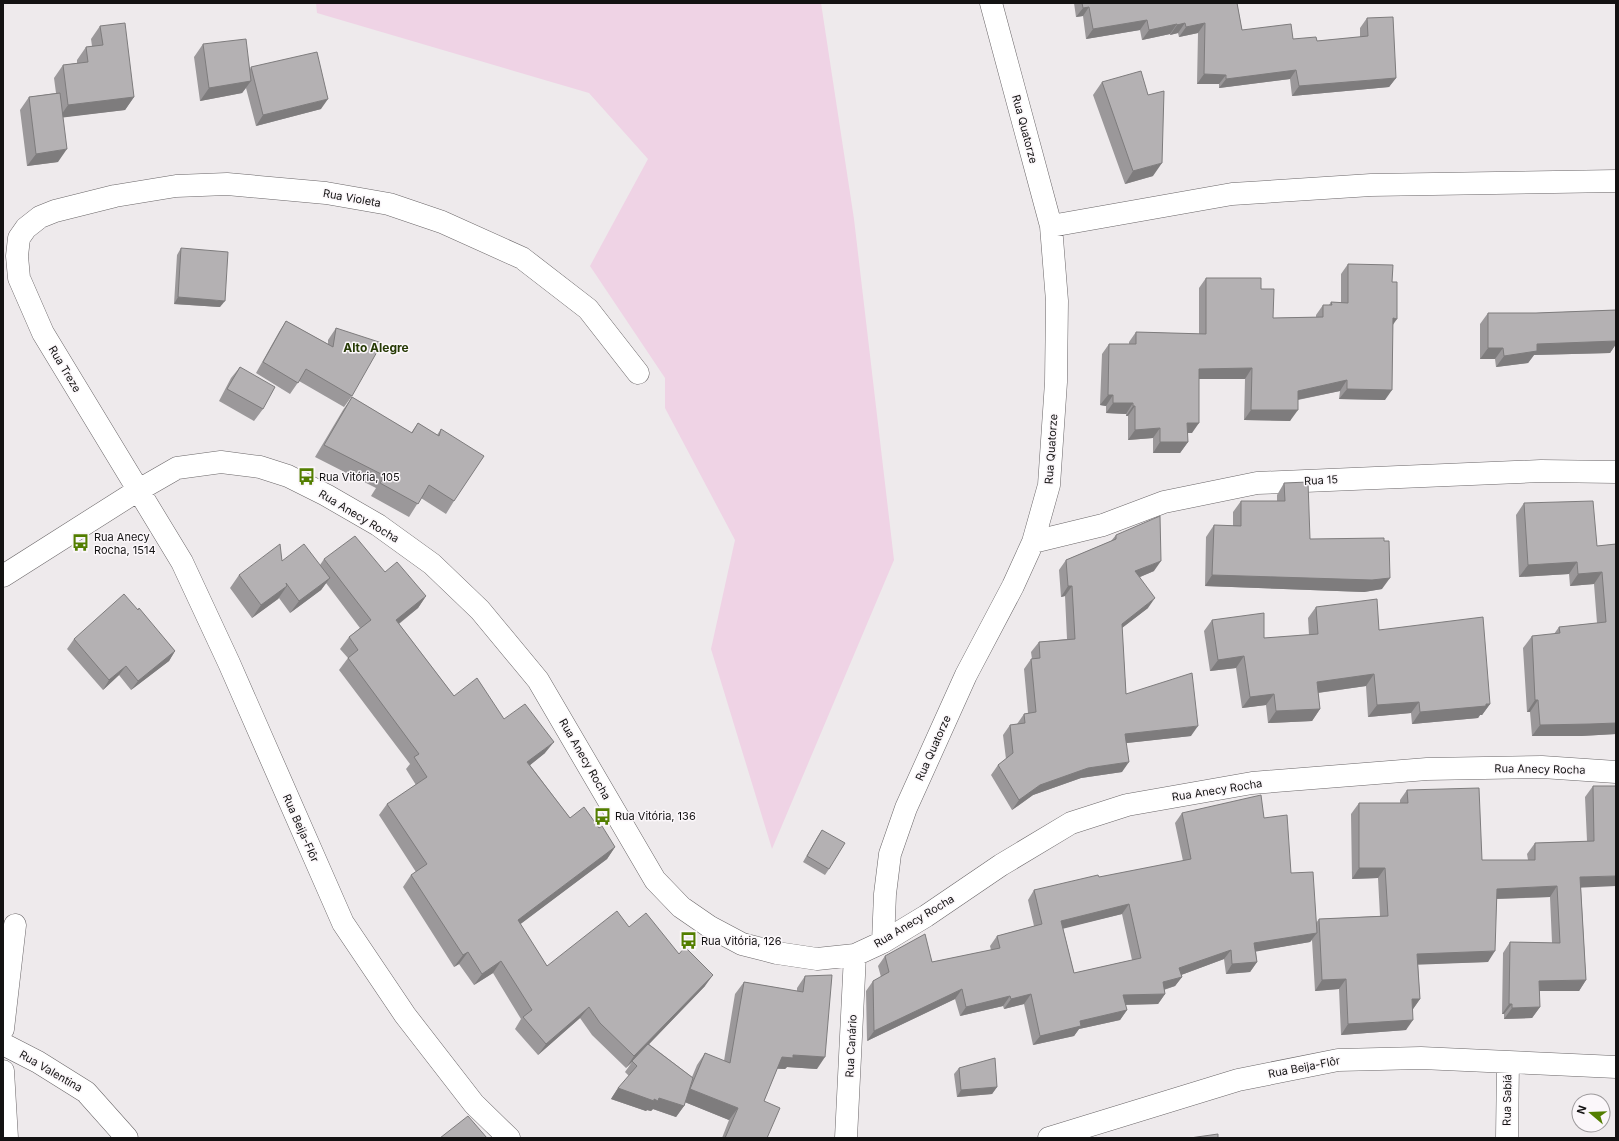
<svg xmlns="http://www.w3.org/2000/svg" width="1619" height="1141" font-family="Inter,sans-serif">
  <rect width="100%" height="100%" fill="#eeeaec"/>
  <!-- green -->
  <path fill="#efd3e5" d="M316 3H821L854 219 894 560 772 849 711 649 735 540 665 408V378L590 266 648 159 589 93 317 13Z"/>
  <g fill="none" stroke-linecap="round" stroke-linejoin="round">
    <defs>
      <path id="minor" d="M1051 226 1232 194 1371 185 1616 181
        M1033 542 1103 525 1164 502 1257 483 1541 471 1616 472
        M3 576 137 491 177 468 221 462 260 467 288 476 326 495 378 525 432 564 480 610 538 680 655 880 681 907 710 927 742 944 777 953 817 959 855 955 883 942 926 916 1001 865 1071 823 1127 805 1252 783 1427 769 1542 767 1616 772
        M883 942 885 894 890 854 906 808 966 675 1013 586 1033 542 1049 485 1056 382 1057 301 1051 226 991 3
        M3 1029 15 925
        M3 1044 38 1062 86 1092 127 1138
        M3 1071 7 1138
        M509 1138 474 1104 405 1015 343 923 229 663 182 562 43 333 19 278 17 256 19 238 26 228 40 217 55 211 115 196 176 186 227 184 326 193 389 204 442 222 522 258 588 309 638 373
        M846 1138 855 955
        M1049 1138 1238 1080 1338 1060 1421 1058 1616 1067
        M1507 1138 1508 1062"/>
    </defs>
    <!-- minor casing -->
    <use href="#minor" stroke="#6a6668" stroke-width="23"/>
    <!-- minor -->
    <use href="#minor" stroke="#fff" stroke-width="22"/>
  </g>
  <!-- wall -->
  <path fill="#9b989a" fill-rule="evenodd" d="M1074 3H1237L1242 30 1293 39 1317 41 1360 37V28L1367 18 1396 78 1389 87 1292 96 1290 79 1219 88V84H1197L1198 33 1179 37 1178 33 1170 35V34L1142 40 1140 30 1086 39 1083 16 1076 17Z
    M100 26 134 97 125 110 63 117 58 162 27 166 20 110 29 97 56 93 54 78 63 65 77 63V60L86 47 92 46 91 39Z
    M203 44 250 69 251 67 321 109 256 126 246 88 242 93 200 101 194 57Z
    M1102 82 1153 176 1125 184 1093 95Z
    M181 248 220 307 174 304 177 255Z
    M1348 264 1392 282 1393 324 1385 400 1339 399 1340 391 1298 400 1290 421 1244 420 1245 379H1199L1192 433H1187L1188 442 1180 453H1153V438L1128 440V416H1126V414L1106 413V406L1100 405 1102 354 1109 344H1129V342L1136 332 1199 334V288L1206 278 1261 289 1273 318 1316 317V315L1323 305H1329L1331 302 1341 303V274Z
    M1616 310V344L1610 353 1534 355 1528 363 1496 367 1495 359H1480V324L1488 313H1536Z
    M286 321 328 344V340L336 328 352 396 344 407 299 381 290 394 256 373 279 332Z
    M240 367 263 409 254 421 219 401 231 378Z
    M352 397 411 433 418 423 437 435 441 429 454 501 446 514 421 498 409 517 371 496 376 488 315 457 343 410Z
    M1284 483 1310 539 1382 589 1364 592 1205 586 1206 537 1214 525 1233 526V512L1241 501H1277V495Z
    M1524 503 1597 546 1616 544V734L1581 736H1532L1530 712H1527L1523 648 1532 636 1554 634 1559 627 1597 623 1594 584 1570 586 1569 574 1519 577 1516 515Z
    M1116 535 1154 571 1140 577 1148 608 1122 628 1126 694 1191 736 1126 743 1122 772 1081 778 1033 795 1012 810 991 775 998 765 1006 759 1003 735 1010 725 1017 724 1024 714 1028 713 1024 669 1031 659H1032L1031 652 1039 642 1067 639 1065 596 1061 597 1059 570 1066 560 1111 541Z
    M324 559 385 572 426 596 418 608 399 624 454 696 504 719 545 753 530 765 570 818 599 828 615 847 607 859 520 924 547 966 629 927 679 954 705 986 649 1044 692 1077 697 1065 705 1053 724 1061 735 994 744 982 797 991V988L805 976 817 1069 787 1067 785 1069H777L764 1101 767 1138H722L729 1120 685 1102 684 1106 676 1117 653 1109 651 1111 647 1110 646 1111 611 1099 618 1088 629 1076 625 1072 632 1062 626 1068 592 1035 580 1018 538 1055 515 1029 521 1019 493 973 474 985 459 964 454 967 403 887 411 875 416 872 379 815 387 804 416 785 406 769 410 764 339 670 348 658 340 649 349 637 360 628 326 583 321 590 290 613 279 598 278 599 252 618 230 588 239 575 282 561 320 565Z
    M1316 607 1379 630 1490 704 1482 715H1480L1478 718 1412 724 1411 713 1368 717 1366 686 1318 693 1320 709 1312 721 1268 723 1266 705 1242 708 1236 668 1210 671 1204 631 1212 620 1264 638 1309 635 1308 618Z
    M138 610 175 651 169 661 131 690 119 675 103 690 67 649 74 639Z
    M1593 786H1616L1581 888 1586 980 1579 991H1539L1540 1007 1532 1018 1504 1019V1014H1502L1503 953 1510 942 1552 943 1550 897 1497 899 1488 962 1418 964 1420 999 1413 1009 1406 1030 1341 1035 1339 989 1315 991 1312 940 1310 942 1256 951 1257 962 1250 972 1226 974 1224 959 1181 975 1182 977 1175 986 1164 990 1165 994 1158 1004 1125 1005 1127 1010 1120 1020 1079 1029 1074 1036 1033 1045 1024 1004 1004 1009 1003 1006 960 1016 955 999 867 1041 866 991 873 981 881 977 878 966 885 956 932 962 991 950 990 946 997 936 1034 926 1028 900 1034 890 1183 861 1175 823 1182 813 1264 818 1291 873 1316 923 1319 919 1380 916 1378 878 1352 879 1351 814 1359 803H1400V800L1407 790 1482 860H1528L1527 854 1535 843 1587 841 1585 797ZM1122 914 1132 960 1074 973 1063 928Z
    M822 830 829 869 825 875 803 862 818 836Z
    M959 1068 997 1087 992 1094 957 1097 954 1074Z"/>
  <!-- shaded-wall -->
  <path fill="#7e7c7d" d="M1089 7 1083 16 1076 17 1083 8Z
    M1147 20 1140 30 1086 39 1093 29Z
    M1185 23 1178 33 1170 35 1177 25Z
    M1205 23 1198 33 1179 37 1186 27Z
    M1177 24 1170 34 1142 40 1149 30Z
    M1296 70 1290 79 1219 88 1226 79Z
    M1204 74 1226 75 1219 84H1197Z
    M1396 78 1389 87 1292 96 1299 86Z
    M251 81 242 93 200 101 209 88Z
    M134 97 125 110 59 118 68 105Z
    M328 99 321 109 256 126 263 115Z
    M67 149 58 162 27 166 36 154Z
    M1162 163 1153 176 1125 184 1133 171Z
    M178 297 225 301 220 307 174 304Z
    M1393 318 1397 319 1390 329Z
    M1616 341V344L1610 353 1534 355 1528 363 1496 367 1504 356 1537 344Z
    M1488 348H1503L1495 359H1480Z
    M1252 368 1245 379H1192L1199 369Z
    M1347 380 1340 391 1291 401 1298 391Z
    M1347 389 1392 390 1385 400 1339 399Z
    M1108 395H1113L1106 406 1100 405Z
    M1113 403H1133L1126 414 1106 413Z
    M1133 406H1135L1128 416H1126Z
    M1251 410H1298L1290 421 1244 420Z
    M1187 423H1199L1192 433H1180Z
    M1160 428 1153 438 1128 440 1135 430Z
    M1160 442H1188L1180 453H1153Z
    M1161 561 1154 571 1128 582 1135 571Z
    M1577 562 1569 574 1519 577 1528 565Z
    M1602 572 1594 584 1570 586 1578 574Z
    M1212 575 1390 578 1382 589 1364 592 1205 586Z
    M330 578 321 590 290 613 299 601Z
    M287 586 278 599 252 618 261 605Z
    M1068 586H1072L1065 596 1061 597Z
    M426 596 418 608 388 632 396 620Z
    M1155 598 1148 608 1114 634 1122 624Z
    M175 651 169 661 131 690 138 681Z
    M1244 656 1236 668 1210 671 1218 660Z
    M126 666 119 675 103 690 109 680Z
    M1374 674 1366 686 1309 694 1317 682Z
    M1274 694 1266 705 1242 708 1250 697Z
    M1535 700H1538L1530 712H1527Z
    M1419 702 1411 713 1368 717 1377 705Z
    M1490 704 1482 715H1480L1478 718 1412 724 1420 712Z
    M1320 709 1312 721 1268 723 1276 711Z
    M1616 723V734L1581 736H1532L1540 725Z
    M1198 726 1191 736 1118 744 1125 734Z
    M554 742 545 753 519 774 527 762Z
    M1129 762 1122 772 1081 778 1033 795 1012 810 1019 800 1040 785 1088 768Z
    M615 847 607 859 510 932 518 920Z
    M1359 868H1385L1378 878 1352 879Z
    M1616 876V886L1573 888 1580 877Z
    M1557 886 1550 897 1490 899 1497 889Z
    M1129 904 1122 914 1054 931 1061 921Z
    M1317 933 1310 942 1248 953 1254 943Z
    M1231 950 1224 959 1173 978 1179 968Z
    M1495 951 1488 962 1410 965 1417 954Z
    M468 952 459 964 454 967 463 955Z
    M501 961 493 973 474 985 482 974Z
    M1257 962 1250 972 1226 974 1232 964Z
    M713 975 705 986 626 1068 634 1056Z
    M1182 977 1175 986 1156 992 1163 982Z
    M1346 979 1339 989 1315 991 1322 980Z
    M1586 980 1579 991H1532L1539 981Z
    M962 989 955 999 867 1041 874 1031Z
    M1031 994 1024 1004 1004 1009 1011 999Z
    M1165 994 1158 1004 1116 1005 1123 995Z
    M1010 996 1003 1006 960 1016 966 1007Z
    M1412 999H1420L1413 1009Z
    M1509 1004H1512L1504 1014H1502Z
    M589 1007 580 1018 538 1055 546 1044Z
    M1540 1007 1532 1018 1504 1019 1512 1008Z
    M1127 1010 1120 1020 1079 1029 1074 1036 1033 1045 1040 1036 1080 1021Z
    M1413 1020 1406 1030 1341 1035 1348 1024Z
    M793 1055 825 1057 817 1069 787 1067 785 1069 774 1068 782 1057Z
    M997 1087 992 1094 957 1097 961 1090Z
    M618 1088 654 1099 659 1098 684 1106 676 1117 653 1109 651 1111 647 1110 646 1111 611 1099Z
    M690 1089 738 1108 729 1120 682 1101Z"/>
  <!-- building -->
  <path fill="#b4b1b3" stroke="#7e7c7d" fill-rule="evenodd" d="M1082 3H1237L1242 30 1291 24 1293 39 1316 37 1317 41 1368 36 1367 18 1393 17 1396 78 1299 86 1296 70 1226 79V75L1204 74 1205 23 1186 27 1185 23 1177 25V24L1149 30 1147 20 1093 29 1089 7 1083 8Z
    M125 23 134 97 68 105 63 65 88 62 86 47 103 45 100 26Z
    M246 39 251 81 209 88 203 44Z
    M317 52 328 99 263 115 251 67Z
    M1141 71 1148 95 1164 91 1162 163 1133 171 1102 82Z
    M60 93 67 149 36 154 29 97Z
    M181 248 228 252 225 301 178 297Z
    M1348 264 1393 265 1392 282H1397V319L1393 318 1392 390 1347 389V380L1298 391V410H1251L1252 368 1199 369V423H1187L1188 442H1160V428L1135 430V406H1133V403H1113V395H1108L1109 344H1136V332L1206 334V278H1261V289H1274L1273 318 1323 317V305H1332L1331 302 1348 303Z
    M1616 310V341L1537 344V351L1504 356 1503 348H1488V313H1536Z
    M286 321 333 347 336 328 382 343 352 396 306 369 298 383 263 362Z
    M240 367 275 387 263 409 227 389Z
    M352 397 412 433 418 423 439 436 441 429 484 456 454 501 429 485 418 504 380 483 385 476 324 445Z
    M1308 482 1310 539 1384 538V541H1389L1390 578 1372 580 1212 575 1214 525 1241 526V501H1285L1284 483Z
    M1593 501 1597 546 1616 544V723L1590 724 1540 725 1538 700H1535L1532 636 1560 633 1559 627 1606 622 1602 572 1578 574 1577 562 1528 565 1524 503Z
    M1160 516 1161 561 1135 571 1155 598 1122 624 1126 694 1192 673 1198 726 1125 734 1129 762 1088 768 1040 785 1019 800 998 765 1013 753 1010 725 1025 723 1024 714 1036 712 1031 659 1040 658 1039 642 1075 639 1072 586H1068L1066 560 1116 539V535Z
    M355 536 385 572 397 562 426 596 396 620 454 696 477 678 504 719 525 704 554 742 527 762 570 818 584 807 599 828 602 826 615 847 518 920 547 966 617 911 629 927 646 913 679 954 685 947 713 975 634 1056 600 1023 589 1007 546 1044 523 1017 532 1010 501 961 482 974 468 952 463 955 411 875 427 864 387 804 427 777 414 757 419 754 348 658 358 650 349 637 371 620 324 559Z
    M280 544 282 561 304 544 330 578 299 601 286 583 287 586 261 605 239 575Z
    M124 594 138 610 139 608 175 651 138 681 126 666 109 680 74 639Z
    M1377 599 1379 630 1483 617 1490 704H1486V706L1420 712 1419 702 1377 705 1374 674 1317 682 1320 709 1276 711 1274 694 1250 697 1244 656 1218 660 1212 620 1264 613V638L1318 634 1316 607Z
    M1593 786H1616V876L1580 877 1586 980 1539 981 1540 1007 1512 1008V1004H1509L1510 942 1560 943 1557 886 1497 889 1495 951 1417 954 1420 999H1412L1413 1020 1348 1024 1346 979 1322 980 1319 919 1388 916 1385 868H1359V803H1408L1407 790 1479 788 1482 860H1535V843L1594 841Z
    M1261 795 1264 818 1287 815 1291 873 1313 872 1317 933 1254 943 1257 962 1232 964 1231 950 1179 968 1182 977 1163 982 1165 994 1123 995 1127 1010 1080 1021 1081 1026 1040 1036 1031 994 1011 999 1010 996 966 1007 962 989 874 1031 873 981 889 972 885 956 925 934 932 962 1000 948 997 936 1042 924 1034 890 1098 875 1099 877 1191 859 1182 813ZM1129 904 1141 958 1074 973 1061 921Z
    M822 830 845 843 829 869 807 856Z
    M832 975 825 1057 793 1055V1058L782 1057 764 1101 780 1108 767 1138H725L738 1108 690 1089 705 1053 730 1063 744 982 803 992 805 976Z
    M648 1044 693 1078 684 1106 659 1098 658 1101 654 1099V1101L618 1088 637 1066 632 1061Z
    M995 1058 997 1087 961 1090 959 1068Z
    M468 1116 487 1138H440Z
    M1218 1134V1138H1190Z"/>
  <!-- icons -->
  <defs>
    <symbol id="bus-bare" viewBox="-9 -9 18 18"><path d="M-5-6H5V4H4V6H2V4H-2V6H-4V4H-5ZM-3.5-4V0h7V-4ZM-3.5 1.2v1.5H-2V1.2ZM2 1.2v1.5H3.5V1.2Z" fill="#537e00" stroke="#fbf7fa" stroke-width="2.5" paint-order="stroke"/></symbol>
  </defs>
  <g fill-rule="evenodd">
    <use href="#bus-bare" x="294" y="464" width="25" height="25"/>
    <use href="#bus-bare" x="68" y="530" width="25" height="25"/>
    <use href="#bus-bare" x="590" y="804" width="25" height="25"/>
    <use href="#bus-bare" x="676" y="928" width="25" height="25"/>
  </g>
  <g text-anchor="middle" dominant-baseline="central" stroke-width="3" stroke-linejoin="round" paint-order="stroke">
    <!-- street labels -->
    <g font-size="11" fill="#131212" stroke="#fbf7fa">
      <text transform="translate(1025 129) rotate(75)">Rua Quatorze</text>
      <text transform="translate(352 198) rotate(10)">Rua Violeta</text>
      <text transform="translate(65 369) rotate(59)">Rua Treze</text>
      <text transform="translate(1051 449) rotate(-86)">Rua Quatorze</text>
      <text transform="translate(1321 480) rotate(-3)">Rua 15</text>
      <text transform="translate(359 516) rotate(31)">Rua Anecy Rocha</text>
      <text transform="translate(933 748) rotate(-66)">Rua Quatorze</text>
      <text transform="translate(585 759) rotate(60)">Rua Anecy Rocha</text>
      <text transform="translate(1540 769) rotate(1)">Rua Anecy Rocha</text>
      <text transform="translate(1217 790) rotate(-9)">Rua Anecy Rocha</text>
      <text transform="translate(301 828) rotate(66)">Rua Beija-Flôr</text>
      <text transform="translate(914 921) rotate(-31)">Rua Anecy Rocha</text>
      <text transform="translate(851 1046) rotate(-87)">Rua Canário</text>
      <text transform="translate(1304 1067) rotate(-11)">Rua Beija-Flôr</text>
      <text transform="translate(51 1071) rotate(30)">Rua Valentina</text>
      <text transform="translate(1507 1100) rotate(-89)">Rua Sabiá</text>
    </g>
    <!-- poi labels -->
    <g font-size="11" fill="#131212" stroke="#fbf7fa" text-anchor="start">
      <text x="319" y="477">Rua Vitória, 105</text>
      <text x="94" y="537">Rua Anecy<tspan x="94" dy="13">Rocha, 1514</tspan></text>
      <text x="615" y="816">Rua Vitória, 136</text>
      <text x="701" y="941">Rua Vitória, 126</text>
    </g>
    <!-- neighbourhood labels -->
    <g font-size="12" font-weight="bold" fill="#263a05" stroke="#fbf7fa">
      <text x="376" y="347">Alto Alegre</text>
    </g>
  </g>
  <!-- border -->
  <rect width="1619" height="1141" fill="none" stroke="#131212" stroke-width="8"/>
  <!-- north arrow -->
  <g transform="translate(1591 1113) rotate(289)"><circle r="19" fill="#fbf7fa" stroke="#9e9b9d"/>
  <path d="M0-3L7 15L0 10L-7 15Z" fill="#537e00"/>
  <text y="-6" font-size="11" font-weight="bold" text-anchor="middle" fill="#131212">N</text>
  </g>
</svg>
